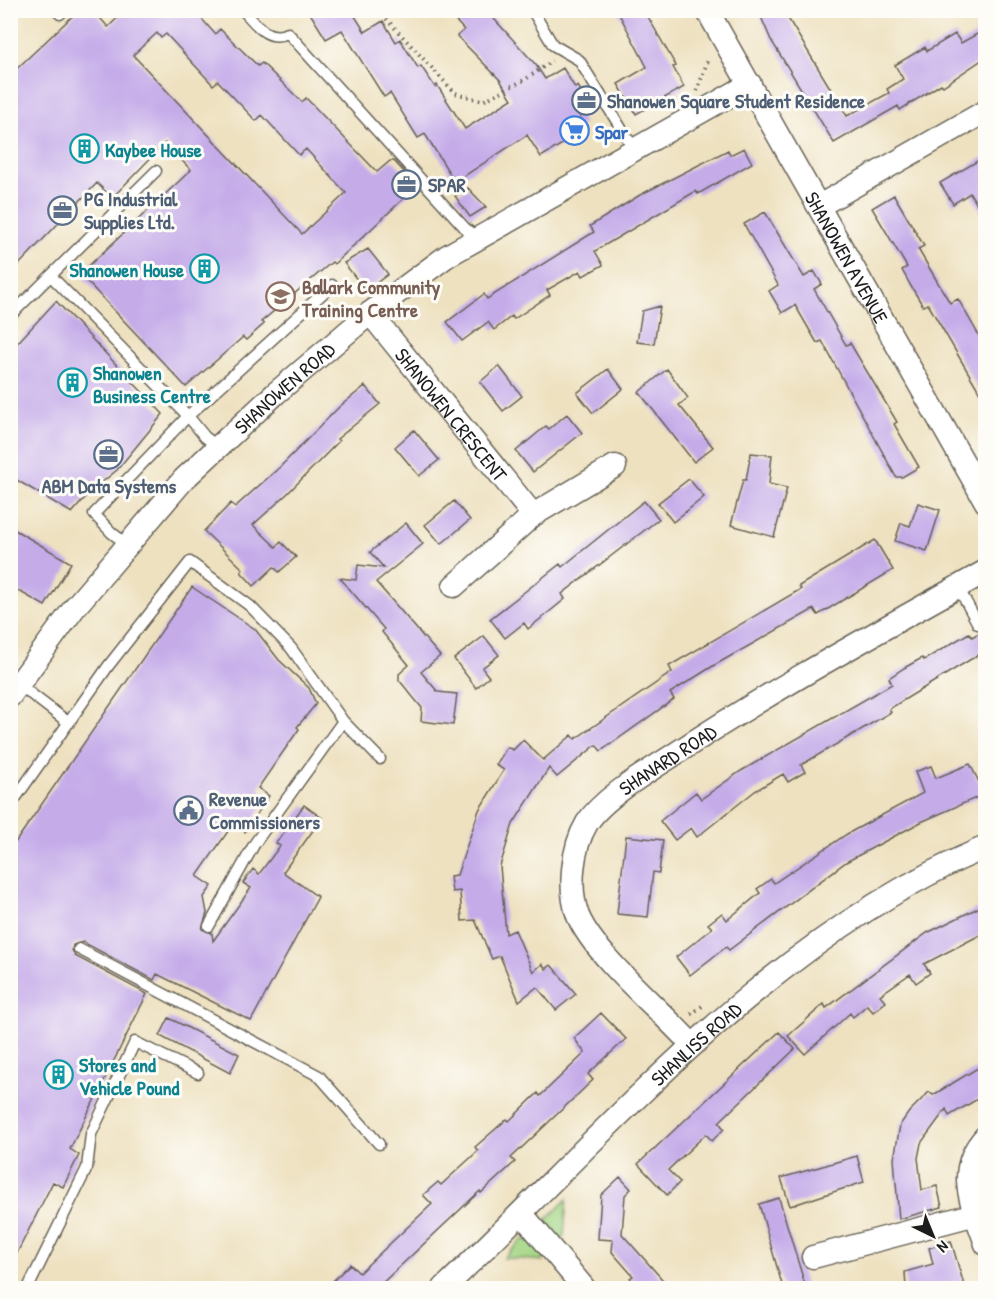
<svg xmlns="http://www.w3.org/2000/svg" width="996" height="1299" font-family="'Patrick Hand',sans-serif">
  <rect width="100%" height="100%" fill="#fdfcf7"/>
  <filter id="ink" filterUnits="userSpaceOnUse"><feTurbulence type="fractalNoise" baseFrequency=".0167" numOctaves="2"/><feDisplacementMap in="SourceGraphic" scale="12" xChannelSelector="R" yChannelSelector="G"/><feConvolveMatrix kernelMatrix="1 2 1 2 8 2 1 2 1" color-interpolation-filters="sRGB"/></filter>
  <filter id="wash" filterUnits="userSpaceOnUse"><feTurbulence type="fractalNoise" baseFrequency=".008" numOctaves="4" result="noise"/><feDisplacementMap in="SourceGraphic" scale="24" xChannelSelector="R" yChannelSelector="G"/><feGaussianBlur stdDeviation="1.35" result="paint"/><feColorMatrix in="noise" values="0 0 0 0 0 0 0 0 0 0 0 0 0 0 0 0 0 1.4 0 .05"/><feComposite in="paint" operator="in"/></filter>
  <g filter="url(#wash)">
    <rect width="100%" height="100%" fill="#eee1c0"/>
    <!-- green -->
    <path fill="#a3d584" stroke="#607850" stroke-width="1.5" d="M567 1199 564 1235 559 1244 545 1221Z
      M523 1239 533 1242 545 1257 543 1261 504 1258Z"/>
    <g id="blocks">
      <!-- building -->
      <path fill="#c5ace9" fill-rule="evenodd" d="M79 10H93L108 27 126 10H194L215 34 220 29 258 66 262 63 302 102 306 98 377 172 390 161H394L417 186 334 264 332 262 261 322 264 324 246 340 243 337 186 387 80 274 191 170 165 143 112 198 97 183 10 274V75ZM157 33 161 38 166 34 213 85 218 81 256 121 262 115 299 155 306 149 346 193 302 234 133 55Z
        M308 10H351L365 32 383 21 396 42 400 39 418 68 421 66 435 87 437 85 465 129 512 99 500 80 457 36 464 30 446 10H486L536 65 545 79 563 68 575 88 578 86 588 102 575 109 584 123 578 127 582 132 541 157 527 135 455 182 425 134 418 138 390 93 384 97 342 30 326 39Z
        M617 10H644L676 66 673 67 684 87 636 114 618 84 647 67Z
        M758 10H783L847 116 889 93 887 89 903 79 895 65 925 47 927 51 955 34 961 43 986 29V57L943 86 941 84 900 110 898 106 834 143 771 40Z
        M744 148 752 163 698 194 696 191 595 251 603 265 583 276 580 271 547 290 550 295 514 319 512 316 494 330 488 322 462 341 447 322 484 294 487 299 594 232 590 226 640 195 728 150 730 155Z
        M986 156V219L970 193 953 204 940 183Z
        M468 188 486 207 470 217 455 196Z
        M894 195 924 246 918 249 950 303 958 299 986 348V403L928 304 923 306 912 288 902 270 907 267 872 208Z
        M765 212 804 277 814 271 822 284 814 289 846 345 850 343 897 422 894 424 919 467 902 477H896L822 341 817 343 795 305 782 313 769 291 778 285 744 224Z
        M368 249 388 274 366 291 344 263Z
        M56 301 163 414 117 470 90 492 72 513 10 476V351Z
        M660 306 654 344 637 342 642 311Z
        M499 366 522 396 503 411 480 382Z
        M608 369 623 389 593 413 577 393Z
        M667 369 688 398 679 405 713 447 694 462 639 392Z
        M365 386 380 404 337 439 339 441 287 494 253 525 276 547 281 542 296 557 279 572 274 567 254 586 241 572 243 569 204 531 231 503 235 507 280 467 339 407Z
        M567 414 582 433 533 472 516 451 546 426 549 429Z
        M414 430 439 460 419 476 395 447Z
        M751 453 772 455 769 484 787 488 774 537 731 525 743 480H746Z
        M689 479 704 497 673 522 658 503Z
        M454 501 470 520 441 544 425 525Z
        M644 501 659 519 562 594 565 599 528 629 524 623 505 638 490 619 560 564 562 567Z
        M918 503 940 510 927 551 895 541 901 523 910 526Z
        M406 523 423 544 376 582 440 656 421 672 438 692 457 694 453 725 421 721 422 708 399 680V674L409 665 382 632 384 629 340 578 356 580 358 565 384 568 370 552Z
        M10 527 71 563 45 606 10 586Z
        M875 540 893 570 818 615 814 609 713 666 670 693 674 699 601 751 596 745 557 777 549 768 513 824 500 866 506 934 515 930 533 972 542 964 546 969 551 965 576 994 556 1010 537 987 519 1001 500 956 492 959 475 920 462 921 460 891 452 892 450 876 457 875 479 810 504 770 496 765 507 747 513 750 523 740 543 760 572 735 575 739 672 672 669 666 801 589 799 586Z
        M192 587 255 629 279 660 309 688 316 704 297 727 299 729 258 788 269 796 245 832 233 824 197 876 212 886 204 897 207 913 202 929 212 933 213 941 251 888 243 883 253 869 259 874 280 846 276 843 304 805 322 818 283 872 318 897 251 1021 157 974 154 980 83 942 73 945 72 950 75 956 147 994 70 1149 79 1155 63 1187 53 1182 10 1267V850Z
        M986 629V650L889 709 891 712 801 765 805 772 788 782 783 774 755 791 697 837 691 828 675 840 660 821 696 792 701 799 741 771 892 684 889 678 904 668 922 658 924 660 969 633 972 637Z
        M484 636 499 655 482 668 489 677 476 688 454 659Z
        M970 764 985 794 921 822 846 862 729 950 726 947 690 975 676 957 712 928 708 924 722 913 727 920 760 893 757 889 771 879 774 883 847 834 923 793 915 772 931 766 936 778Z
        M626 836 663 840 659 873 653 872 648 917 617 914Z
        M986 904V932L924 964 930 973 916 983 910 974 880 995 886 1002 873 1012 867 1005 853 1017 850 1013 805 1054 788 1036 824 1004 826 1008 927 933Z
        M601 1013 626 1039 588 1074 593 1080 511 1158 515 1162 481 1193 480 1191 377 1288H326L350 1264 359 1273 432 1204 423 1195 438 1182 441 1185 478 1151 475 1147 507 1119 509 1121 538 1093 540 1096 585 1053 574 1038Z
        M169 1018 239 1054 230 1073 160 1036Z
        M779 1032 795 1049 719 1122 724 1129 712 1141 706 1134 668 1170 680 1182 667 1195 638 1164Z
        M986 1063V1094L949 1116 946 1109 921 1143 918 1158 922 1190 937 1186 942 1207 899 1219 894 1159 900 1125 909 1112 929 1092 933 1095Z
        M857 1156 864 1182 790 1206 781 1178Z
        M620 1177 631 1189 625 1195 622 1234 670 1288H639L630 1278 633 1276 612 1252 613 1240 598 1239 601 1195Z
        M779 1198 796 1255 806 1288H783L759 1204Z
        M951 1241 965 1288H906L905 1272 933 1264 929 1248Z"/>
    </g>
  </g>
  <g filter="url(#ink)">
    <use href="#blocks" fill-opacity="0" stroke="#666155" stroke-width="1.5"/>
    <g fill="none" stroke-linecap="round" stroke-linejoin="round">
      <defs>
        <path id="service" d="M56 10 60 14 63 10
          M243 10C257 25 267 42 288 33L465 228 478 239
          M532 10 553 45 579 60 627 138 637 150
          M51 276 188 416 205 437 217 446
          M10 316 156 171
          M128 545 112 533 94 514 188 416 332 285
          M958 587 978 624
          M18 684 69 723
          M10 806 109 665 190 562 250 606 291 648 343 721 380 759
          M209 926 255 843 343 721
          M79 949 319 1076 379 1144
          M28 1288 87 1168 91 1134 135 1042 198 1073"/>
        <g id="minor">
          <path id="s1" d="M707 10 986 502"/>
          <path d="M819 206 986 111"/>
          <path id="s2" d="M370 313 533 515"/>
          <path d="M454 586 533 515 615 466"/>
          <path id="s3" d="M10 696 75 607 184 479 276 393 370 313 447 256 750 84"/>
          <path id="s4" d="M692 1045C661 1010 595 956 578 916 568 889 572 848 587 823 603 798 647 772 672 756 773 689 880 631 986 571"/>
          <path d="M986 1136C953 1171 973 1205 986 1244"/>
          <path d="M522 1214 584 1288"/>
          <path d="M813 1257 976 1214"/>
          <path id="s5" d="M444 1288C611 1129 768 939 986 847"/>
        </g>
      </defs>
      <!-- service casing -->
      <use href="#service" stroke="#666155" stroke-width="13"/>
      <!-- minor casing -->
      <use href="#minor" stroke="#666155" stroke-width="25"/>
      <!-- path -->
      <path stroke="#666155" stroke-width="4" stroke-dasharray="1.5 4.5" stroke-linecap="butt" d="M378 10 455 93 483 101 526 79 552 61
        M697 91 708 60
        M691 1014 705 1004"/>
      <!-- service -->
      <use href="#service" stroke="#fff" stroke-width="10"/>
      <!-- minor -->
      <use href="#minor" stroke="#fff" stroke-width="22"/>
    </g>
  </g>
  <!-- icons -->
  <defs>
    <symbol id="office-ring" viewBox="-11 -11 22 22"><circle r="9.5" fill="#fdfcf7" stroke="#5c6f8a" stroke-width="1.5"/><path d="M-6-3h4V-5.5h4V-3h4V5H-6ZM-1-4.5V-3h2v-1.5ZM-6 0V1H6V0Z" fill="#5c6f8a"/></symbol>
    <symbol id="supermarket-ring" viewBox="-11 -11 22 22"><circle r="9.5" fill="#fdfcf7" stroke="#3f7fe0" stroke-width="1.5"/><path d="M-6-5.5h2.5l.6 2H6L4.5 2H-2.5L-4.4-4H-6ZM-1.5 3.2a1.3 1.3 0 1 0 .1 0ZM3 3.2a1.3 1.3 0 1 0 .1 0Z" fill="#3f7fe0"/></symbol>
    <symbol id="building-ring" viewBox="-11 -11 22 22"><circle r="9.5" fill="#fdfcf7" stroke="#0f9aa8" stroke-width="1.5"/><path d="M-4-6H4V6H1V3H-1V6H-4ZM-2.5-4.3h1.7v1.8h-1.7ZM.8-4.3h1.7v1.8H.8ZM-2.5-1h1.7V.8h-1.7ZM.8-1h1.7V.8H.8Z" fill="#0f9aa8"/></symbol>
    <symbol id="university-ring" viewBox="-11 -11 22 22"><circle r="9.5" fill="#fdfcf7" stroke="#8d6e63" stroke-width="1.5"/><path d="M0-5L7-2L0 1L-7-2ZM-4 1L0 2.5L4 1V4Q0 6-4 4Z" fill="#8d6e63"/></symbol>
    <symbol id="civic-ring" viewBox="-11 -11 22 22"><circle r="9.5" fill="#fdfcf7" stroke="#5c6f8a" stroke-width="1.5"/><path d="M-.6-6.5H3V-4.5H.6V-3L4-1V1h2V6H-6V1h2V-1L-.6-3ZM-1.2 2.5V6h2.4V2.5Z" fill="#5c6f8a"/></symbol>
  </defs>
  <g fill-rule="evenodd">
    <use href="#office-ring" x="570" y="84" width="33" height="33"/>
    <use href="#supermarket-ring" x="558" y="114" width="33" height="33"/>
    <use href="#building-ring" x="68" y="132" width="33" height="33"/>
    <use href="#office-ring" x="390" y="168" width="33" height="33"/>
    <use href="#office-ring" x="46" y="194" width="33" height="33"/>
    <use href="#building-ring" x="188" y="252" width="33" height="33"/>
    <use href="#university-ring" x="264" y="280" width="33" height="33"/>
    <use href="#building-ring" x="56" y="366" width="33" height="33"/>
    <use href="#office-ring" x="92" y="438" width="33" height="33"/>
    <use href="#civic-ring" x="172" y="794" width="33" height="33"/>
    <use href="#building-ring" x="42" y="1058" width="33" height="33"/>
  </g>
  <g text-anchor="middle" dominant-baseline="central" stroke-width="6" stroke-linejoin="round" paint-order="stroke">
    <!-- service labels -->
    <g font-size="20" font-weight="bold" fill="#4e5e75" stroke="#fdfcf7" text-anchor="start">
      <text x="607" y="100">Shanowen Square Student Residence</text>
      <text x="428" y="184">SPAR</text>
      <text x="84" y="198">PG Industrial<tspan x="84" dy="23">Supplies Ltd.</tspan></text>
      <text x="109" y="485" text-anchor="middle">ABM Data Systems</text>
      <text x="209" y="798">Revenue<tspan x="209" dy="23">Commissioners</tspan></text>
    </g>
    <!-- shop labels -->
    <g font-size="20" font-weight="bold" fill="#366cbe" stroke="#fdfcf7" text-anchor="start">
      <text x="595" y="131">Spar</text>
    </g>
    <!-- culture labels -->
    <g font-size="20" font-weight="bold" fill="#0d838f" stroke="#fdfcf7" text-anchor="start">
      <text x="105" y="149">Kaybee House</text>
      <text x="184" y="269" text-anchor="end">Shanowen House</text>
      <text x="93" y="372">Shanowen<tspan x="93" dy="23">Business Centre</tspan></text>
      <text x="79" y="1064">Stores and<tspan x="79" dy="23">Vehicle Pound</tspan></text>
    </g>
    <!-- street labels -->
    <g font-size="20" fill="#1c1c1c" stroke="#fdfcf7">
      <text stroke="none"><textPath href="#s1" startOffset="284">SHANOWEN AVENUE</textPath></text>
      <text stroke="none"><textPath href="#s3" startOffset="414">SHANOWEN ROAD</textPath></text>
      <text stroke="none"><textPath href="#s2" startOffset="130">SHANOWEN CRESCENT</textPath></text>
      <text stroke="none"><textPath href="#s4" startOffset="372">SHANARD ROAD</textPath></text>
      <text stroke="none"><textPath href="#s5" startOffset="351">SHANLISS ROAD</textPath></text>
    </g>
    <!-- education labels -->
    <g font-size="20" font-weight="bold" fill="#785e54" stroke="#fdfcf7" text-anchor="start">
      <text x="302" y="286">Ballark Community<tspan x="302" dy="23">Training Centre</tspan></text>
    </g>
  </g>
  <!-- margin -->
  <rect width="996" height="1299" fill="none" stroke="#fdfcf7" stroke-width="36"/>
  <!-- north arrow -->
  <g transform="translate(933 1236) rotate(137)" stroke="#fdfcf7" stroke-width="4.5" paint-order="stroke">
  <path d="M0-4.5L10 22L0 15L-10 22Z" fill="#1c1c1c"/>
  <text y="-9" font-size="16" font-weight="bold" text-anchor="middle" fill="#1c1c1c">N</text>
  </g>
</svg>
